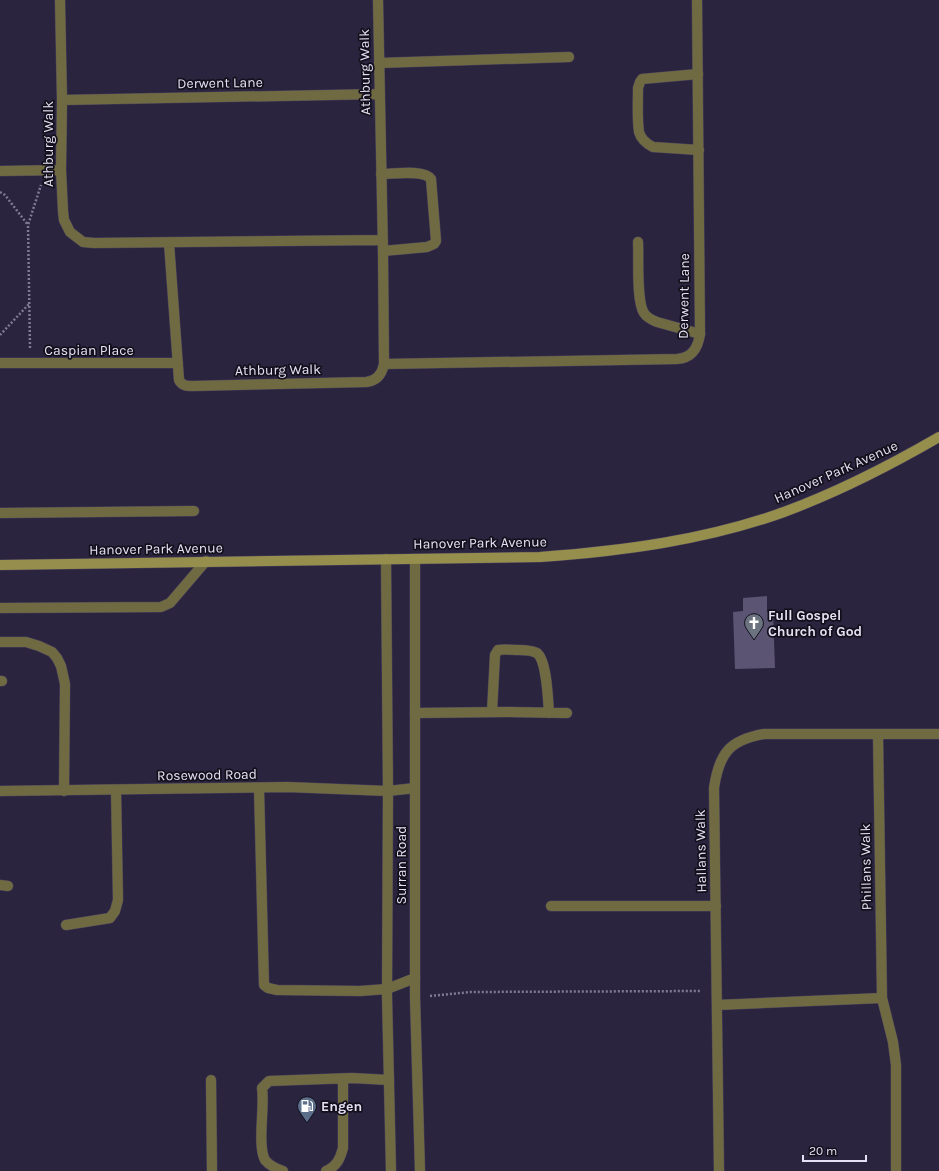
<svg xmlns="http://www.w3.org/2000/svg" width="939" height="1171" font-family="Karla,sans-serif">
  <rect width="100%" height="100%" fill="#2b243f"/>
  <!-- building -->
  <path fill="#5c5473" d="M767 596V612H773L775 668 735 669 733 612 743 611V598Z"/>
  <g fill="none" stroke-linecap="round" stroke-linejoin="round">
    <defs>
      <path id="lane" d="M379 63 569 57
        M698 74 642 79 640 82 638 88C638 101 637 119 639 132 641 139 647 144 653 147L699 150
        M381 174C394 174 424 169 431 179L436 241 434 244 427 247 383 251
        M638 242C639 258 636 301 644 313 647 318 652 320 657 322L700 334
        M0 608 161 607 170 603 206 561
        M0 642H26L39 646 52 652 57 658 61 666 65 684 64 791
        M0 681H2
        M492 712 495 655 498 650C505 649 512 650 519 650 525 650 531 650 537 653 547 661 548 700 549 713
        M415 713 505 712 567 713
        M259 788 264 985 268 988 277 990 360 991 387 989 415 978
        M0 885 8 886
        M551 906H716
        M66 925 110 918 115 911 118 900 116 790
        M211 1080 212 1171
        M283 1171C277 1169 269 1165 265 1160 257 1145 265 1107 262 1088L269 1081 352 1078 389 1080
        M326 1171C337 1166 340 1159 343 1148V1079"/>
      <path id="street" d="M60 0 62 100 61 170 63 211 64 220 70 232 83 242 94 243 383 240
        M62 100 380 94
        M0 171 61 170
        M169 243 179 380C182 386 187 386 193 386L366 382C377 381 382 374 384 364L383 251 378 0
        M0 363H178
        M384 364 677 359C692 358 698 348 700 334L697 0
        M0 513 194 511
        M386 559 388 791 387 995 391 1171
        M415 559V997L420 1171
        M878 735 882 998 893 1042 896 1065V1171
        M0 791 287 787 388 791 415 788
        M717 1005 882 998
        M719 1171 714 788C719 754 729 740 764 734H939"/>
      <path id="secondary" d="M0 565 540 557C623 551 706 540 784 512 838 492 889 466 939 437"/>
    </defs>
    <!-- lane casing -->
    <use href="#lane" stroke="#49425c" stroke-width="11"/>
    <!-- street casing -->
    <use href="#street" stroke="#49425c" stroke-width="11"/>
    <!-- secondary casing -->
    <use href="#secondary" stroke="#49425c" stroke-width="11"/>
    <!-- path -->
    <path stroke="#807b92" stroke-width="2.5" stroke-dasharray="2 2" stroke-linecap="butt" d="M0 192 5 195 28 225
      M0 335 29 304
      M30 348 28 225 41 185
      M430 996 471 992 701 991"/>
    <!-- lane -->
    <use href="#lane" stroke="#6f6a42" stroke-width="10"/>
    <!-- street -->
    <use href="#street" stroke="#6f6a42" stroke-width="10"/>
    <!-- secondary -->
    <use href="#secondary" stroke="#968e4c" stroke-width="10"/>
  </g>
  <!-- icons -->
  <defs>
    <symbol id="church-pin" viewBox="-11 -11 22 30"><path d="M0 17L-7.5 6A9.5 9.5 0 1 1 7.5 6Z" fill="#6b7280" stroke="#13101c"/><path d="M-1.2-6h2.4v3.5h3.3v2.4h-3.3V6h-2.4V-.1h-3.3v-2.4h3.3Z" fill="#fff"/></symbol>
    <symbol id="fuel-pin" viewBox="-11 -11 22 30"><path d="M0 17L-7.5 6A9.5 9.5 0 1 1 7.5 6Z" fill="#5c6f8a" stroke="#13101c"/><path d="M-5.5-6h7V0h2V4h1.3V-2.5L3-4.5l.8-.8L6-3V5H2.5V1h-1V6h-7ZM-4.2-4.7v3.2H.2V-4.7Z" fill="#fff"/></symbol>
  </defs>
  <g fill-rule="evenodd">
    <use href="#church-pin" x="743" y="612" width="22" height="30"/>
    <use href="#fuel-pin" x="296" y="1095" width="22" height="30"/>
  </g>
  <g text-anchor="middle" dominant-baseline="central" stroke-width="3.5" stroke-linejoin="round" paint-order="stroke">
    <!-- street labels -->
    <g font-size="14" fill="#e5e1f4" stroke="#13101c">
      <text transform="translate(365 72) rotate(-91)">Athburg Walk</text>
      <text transform="translate(220 83) rotate(-1)">Derwent Lane</text>
      <text transform="translate(48 144) rotate(-90)">Athburg Walk</text>
      <text transform="translate(684 296) rotate(-89)">Derwent Lane</text>
      <text x="89" y="350">Caspian Place</text>
      <text transform="translate(278 370) rotate(-1)">Athburg Walk</text>
      <text transform="translate(836 472) rotate(-24)">Hanover Park Avenue</text>
      <text transform="translate(480 543) rotate(-1)">Hanover Park Avenue</text>
      <text transform="translate(156 549) rotate(-1)">Hanover Park Avenue</text>
      <text transform="translate(207 775) rotate(-1)">Rosewood Road</text>
      <text transform="translate(701 851) rotate(-91)">Hallans Walk</text>
      <text transform="translate(401 865) rotate(-90)">Surran Road</text>
      <text transform="translate(866 867) rotate(-91)">Phillans Walk</text>
    </g>
    <!-- poi labels -->
    <g font-size="14" font-weight="bold" fill="#e5e1f4" stroke="#13101c" text-anchor="start">
      <text x="768" y="615">Full Gospel<tspan x="768" dy="16">Church of God</tspan></text>
      <text x="321" y="1106">Engen</text>
    </g>
  </g>
  <!-- scale -->
  <path d="M803 1155v6h63v-6" fill="none" stroke="#e5e1f4" stroke-width="2"/>
  <text x="809" y="1155" font-size="12" fill="#e5e1f4" stroke="#13101c" stroke-width="3" paint-order="stroke">20 m</text>
</svg>
